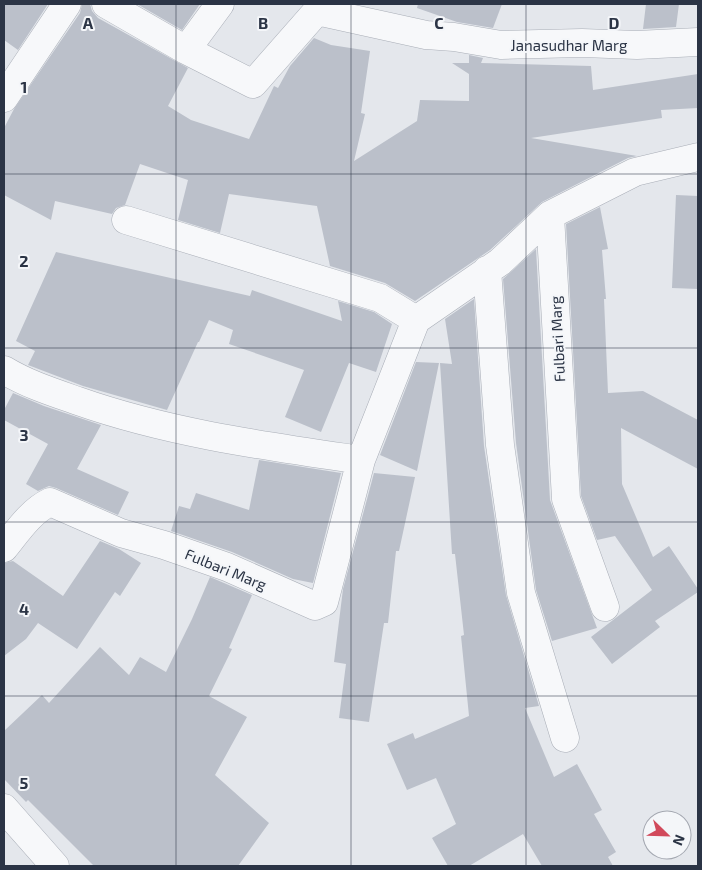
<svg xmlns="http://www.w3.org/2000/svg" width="702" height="870" font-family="'Exo 2',sans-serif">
  <rect width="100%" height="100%" fill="#e4e7ec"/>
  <!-- building -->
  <path fill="#bbc0ca" d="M4 4H48L18 50 4 40Z
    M82 4H90L92 11 98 18 188 68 168 106 191 120 249 139 274 86 278 88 290 66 314 38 331 45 370 51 361 113 365 114 354 161 417 121 420 100 469 101V74L452 63H469V55L483 58 481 63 591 66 593 90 698 74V108L661 110 662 118 531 138 637 156 628 158 542 202 490 250 415 301 385 283 330 266 317 206 229 194 220 233 178 220 188 180 140 164 125 205 116 208 112 214 55 201 51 220 4 195V128L14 109 80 13Z
    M137 4H200L182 30Z
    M418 4H502L493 28 457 22 417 8Z
    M646 4H679L676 27 643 29Z
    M676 195 698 196V289L672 288Z
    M600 207 608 249 602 250 606 299H604L608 393 643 391 698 420V469L621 428 622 484 653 557 669 546 698 589V592L655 621 660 627 612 664 591 637 652 590 615 536 597 540 581 496 566 224Z
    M536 249 550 500 597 628 552 641 536 590 516 443 503 279Z
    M56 252 250 296 252 290 342 321 338 301 374 312 392 324 376 372 349 363 321 432 285 417 304 370 229 344 233 330 209 320 199 342H198L167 410 83 386 28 365 35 351 16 341Z
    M474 299 484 446 506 595 539 706 525 708 554 777 577 764 602 810 594 814 616 852 608 857 613 866H542L523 834 469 866H448L432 838 456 824 436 778 407 790 387 744 413 733 415 739 469 716 461 636 464 635 455 554H452L440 363 452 364 445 319Z
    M416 362 439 363 417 471 380 455Z
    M13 393 44 406 101 425 77 469 129 492 118 515 56 488 49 486 38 491 26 484 48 444 4 420V410Z
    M259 460 341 473 313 583 293 579 232 552 171 531 179 506 190 509 196 493 249 510Z
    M374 473 415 477 399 551H396L388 623H384L369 722 339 718 346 664 334 662 343 589Z
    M100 541 119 549 141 563 120 596 115 592 77 649 38 623 26 639 4 656V563L13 561 63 596Z
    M210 577 252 595 229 648 232 649 209 696 247 717 215 775 269 823 238 866H94L28 800 26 802 4 779V731L42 695 49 703 100 647 129 675 140 657 166 672 192 619Z"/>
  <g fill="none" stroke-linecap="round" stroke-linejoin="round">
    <defs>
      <path id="minor" d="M106 4 186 50 253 84 317 11 426 35 454 37 501 45 582 43 637 45 698 42
        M186 50 220 4
        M4 98 67 4
        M550 215 566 499 605 607
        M126 220 380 298 416 320
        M487 270 500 445 521 593 565 738
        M4 370C27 384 52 392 78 401 169 433 265 446 361 460
        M4 548C17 532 31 511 50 502L121 533 164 545 227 567 315 606 324 602 361 460 416 320 500 262 550 215 635 172 698 157
        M4 808 55 866"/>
    </defs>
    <!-- minor casing -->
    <use href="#minor" stroke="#a9aeb7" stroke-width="29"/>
    <!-- minor -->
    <use href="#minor" stroke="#f7f8fa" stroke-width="28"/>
  </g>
  <!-- grid -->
  <path fill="none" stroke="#2b3445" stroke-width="1" stroke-opacity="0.55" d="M176 4V866M351 4V866M526 4V866M4 174H698M4 348H698M4 522H698M4 696H698"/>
  <g text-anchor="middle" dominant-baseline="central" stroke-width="4" stroke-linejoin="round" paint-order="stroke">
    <!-- street labels -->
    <g font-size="15" fill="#2b3445" stroke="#f4f6f9">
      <text x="569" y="45">Janasudhar Marg</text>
      <text transform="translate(557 339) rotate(-93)">Fulbari Marg</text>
      <text transform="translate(226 569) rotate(22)">Fulbari Marg</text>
    </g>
  </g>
  <g font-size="16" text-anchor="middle" font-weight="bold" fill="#2b3445" stroke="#f4f6f9" stroke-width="4" stroke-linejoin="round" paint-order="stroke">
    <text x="88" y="29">A</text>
    <text x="263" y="29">B</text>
    <text x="439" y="29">C</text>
    <text x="614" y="29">D</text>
    <text x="24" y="93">1</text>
    <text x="24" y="267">2</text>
    <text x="24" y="441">3</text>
    <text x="24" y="615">4</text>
    <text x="24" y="789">5</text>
  </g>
  <!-- border -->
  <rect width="702" height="870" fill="none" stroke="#2b3445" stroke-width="10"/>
  <!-- north arrow -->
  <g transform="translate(667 835) rotate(113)"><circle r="24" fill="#f4f6f9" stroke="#a4a8b1"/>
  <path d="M0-4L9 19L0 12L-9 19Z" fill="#d1495b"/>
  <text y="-8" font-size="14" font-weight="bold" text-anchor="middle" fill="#2b3445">N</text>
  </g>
</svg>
